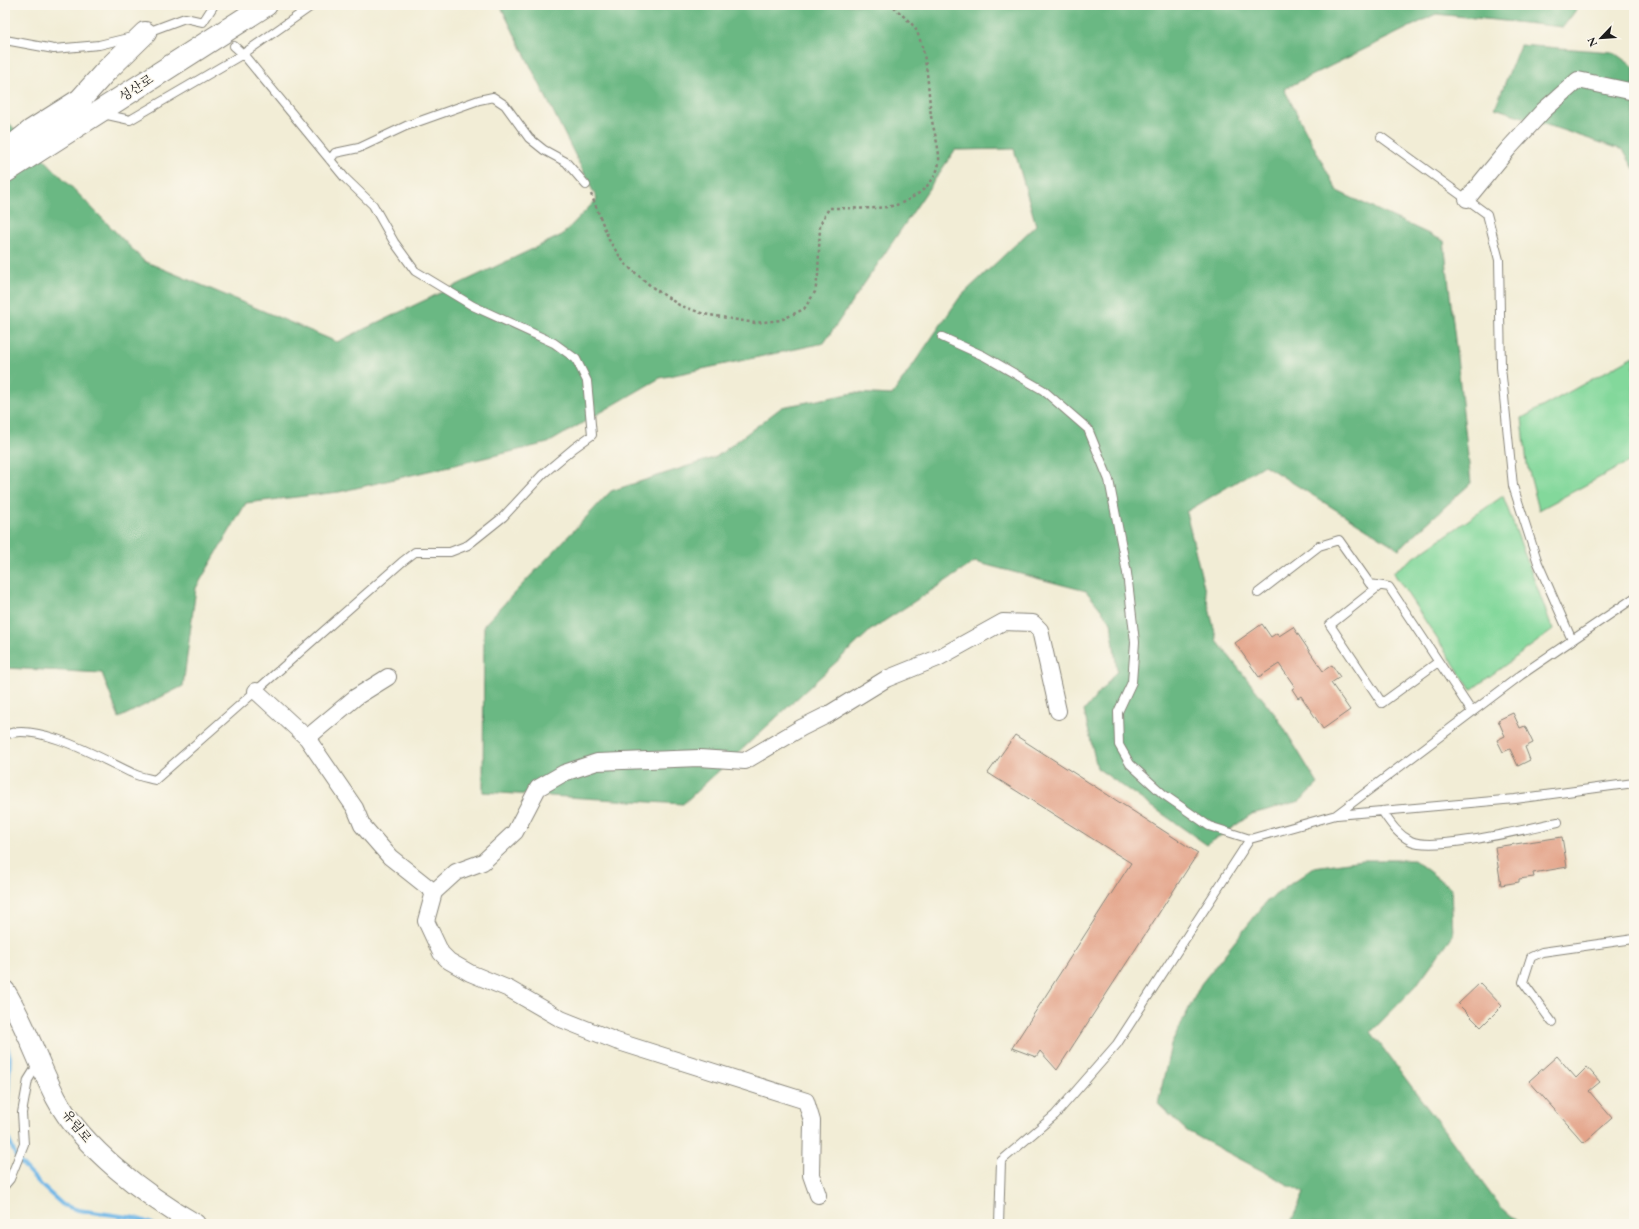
<svg xmlns="http://www.w3.org/2000/svg" width="1639" height="1229" font-family="'EB Garamond','Noto Serif KR',serif">
  <rect width="100%" height="100%" fill="#fbf7ec"/>
  <filter id="ink" filterUnits="userSpaceOnUse"><feTurbulence type="fractalNoise" baseFrequency=".025" numOctaves="2"/><feDisplacementMap in="SourceGraphic" scale="8" xChannelSelector="R" yChannelSelector="G"/><feConvolveMatrix kernelMatrix="1 2 1 2 8 2 1 2 1" color-interpolation-filters="sRGB"/></filter>
  <filter id="wash" filterUnits="userSpaceOnUse"><feTurbulence type="fractalNoise" baseFrequency=".012" numOctaves="4" result="noise"/><feDisplacementMap in="SourceGraphic" scale="16" xChannelSelector="R" yChannelSelector="G"/><feGaussianBlur stdDeviation="0.9" result="paint"/><feColorMatrix in="noise" values="0 0 0 0 0 0 0 0 0 0 0 0 0 0 0 0 0 1.4 0 .05"/><feComposite in="paint" operator="in"/></filter>
  <g filter="url(#wash)">
    <rect width="100%" height="100%" fill="#f2edd6"/>
    <!-- green -->
    <path fill="#83d89b" stroke="#507a5c" d="M1634 356V459L1539 510 1527 464 1522 418Z
      M1503 496 1553 630 1471 690 1393 572Z"/>
    <!-- forest -->
    <path fill="#6ab883" stroke="#436a50" d="M500 5H1580L1563 27 1436 14 1284 89 1337 191 1444 241 1471 483 1399 549 1264 465 1186 512 1217 641 1277 717 1318 784 1300 801 1252 814 1207 845 1097 768 1084 711 1117 671 1111 622 1086 591 975 562 872 629 683 804 483 792 484 625 611 491 716 457 782 407 854 393 892 395 960 297 1036 225 1014 149 955 150 824 343 660 378 548 443 339 492 246 503 196 588 183 686 119 718 102 673 5 668V119L144 261 337 342 562 235 597 199Z
      M1520 45 1613 52 1634 67V169L1623 150 1495 108Z
      M1362 860H1414L1451 888 1453 935 1415 987 1371 1032 1501 1207 1521 1224H1290L1304 1193 1187 1131 1158 1104 1171 1045 1201 984 1267 901 1314 867Z"/>
    <g fill="none" stroke-linecap="round" stroke-linejoin="round">
      <!-- stream -->
      <path stroke="#6fb7e7" stroke-width="4" d="M5 1038 10 1057 6 1133 17 1159 43 1187 63 1205 78 1210 135 1218 152 1224"/>
    </g>
    <g id="blocks">
      <!-- building -->
      <path fill="#e4a58b" d="M1262 624 1271 637 1277 633 1279 636 1293 627 1323 671 1332 665 1340 677 1331 683 1350 710 1323 729 1301 696 1298 698 1292 689 1295 687 1279 664 1259 677 1235 643Z
        M1513 713 1520 728 1525 726 1533 743 1525 747 1530 760 1518 766 1510 749 1503 752 1497 740 1505 736 1498 720Z
        M1015 735 1198 853 1057 1070 1040 1051 1036 1057 1012 1048 1131 863 988 773Z
        M1562 837 1567 867 1533 873 1534 877 1519 879V882L1501 885 1495 847Z
        M1480 983 1502 1006 1481 1027 1458 1004Z
        M1557 1056 1576 1078 1587 1067 1600 1082 1589 1091 1612 1118 1584 1143 1529 1081Z"/>
    </g>
  </g>
  <g filter="url(#ink)">
    <use href="#blocks" fill-opacity="0" stroke="#878479" stroke-width="1"/>
    <g fill="none" stroke-linecap="round" stroke-linejoin="round">
      <defs>
        <path id="service" d="M145 33 185 18 203 22 214 5
          M5 40 54 49 99 45 132 37
          M103 114 130 120 243 54 313 5
          M1381 137 1487 214 1499 260 1501 367 1513 486 1538 563 1572 640
          M330 160 335 153 359 148 406 126 479 100 493 97 505 105 529 138 544 150 566 162 586 185
          M942 337 984 356 1043 390 1088 429 1109 480 1127 573 1135 642 1132 682 1118 712 1119 745 1130 764 1163 794 1209 826 1250 839 1336 815 1521 675 1634 598
          M1379 586 1330 625 1382 703 1438 662
          M1258 593 1319 546 1339 540 1370 584 1389 587 1472 712
          M5 735C37 721 102 759 132 773 139 777 148 778 155 780L402 562 415 552H450L468 545 503 517 543 474 574 448 592 435 587 381 576 359 554 343 473 306 415 271 394 242 373 205 345 178 243 54 234 46
          M1382 811C1391 824 1397 834 1411 841 1434 852 1530 828 1558 822
          M1337 815 1515 799 1634 783
          M1552 1022 1523 982 1531 957 1542 952 1634 939
          M5 1185 10 1179 24 1144 22 1113 28 1080 38 1064
          M999 1224 1001 1161 1055 1115 1117 1044 1250 839"/>
        <path id="minor" d="M1467 199 1509 148 1544 110 1578 80 1634 92
          M256 691 307 738 355 808 362 825 390 857 434 892
          M307 738 356 697 388 677
          M818 1195 811 1175 812 1121 806 1101 616 1041 561 1019 509 989 470 973 449 961 441 953 426 921 434 892 456 872 483 862 515 832 538 788 564 773 597 762 699 758 745 761 801 728 829 714 886 679 938 658 1003 622 1033 623 1040 630 1058 711"/>
        <path id="tertiary" d="M5 991C26 1025 38 1063 56 1098 82 1148 148 1197 195 1224"/>
        <path id="secondary" d="M5 152 31 131 80 100 106 71 145 33
          M5 172 266 5"/>
      </defs>
      <!-- service casing -->
      <use href="#service" stroke="#878479" stroke-width="10"/>
      <!-- minor casing -->
      <use href="#minor" stroke="#878479" stroke-width="18"/>
      <!-- tertiary casing -->
      <use href="#tertiary" stroke="#878479" stroke-width="22"/>
      <!-- secondary casing -->
      <use href="#secondary" stroke="#878479" stroke-width="24"/>
      <!-- path -->
      <path stroke="#878479" stroke-width="2.5" stroke-dasharray="3 3" stroke-linecap="butt" d="M591 194 610 242 625 264 652 287 679 305 704 314 755 323 781 320 804 309 815 292 818 275 820 225 829 208C848 208 880 210 896 205 915 199 938 182 939 161 940 150 933 128 931 116 928 89 928 58 917 32 914 23 899 14 893 5"/>
      <!-- service -->
      <use href="#service" stroke="#fff" stroke-width="8"/>
      <!-- minor -->
      <use href="#minor" stroke="#fff" stroke-width="16"/>
      <!-- tertiary -->
      <use href="#tertiary" stroke="#fff" stroke-width="20"/>
      <!-- secondary -->
      <use href="#secondary" stroke="#fff" stroke-width="22"/>
    </g>
  </g>
  <g text-anchor="middle" dominant-baseline="central" stroke-width="3" stroke-linejoin="round" paint-order="stroke">
    <!-- street labels -->
    <g font-size="13" fill="#1c1c1c" stroke="#fbf7ec">
      <text transform="translate(136 88) rotate(-33)">성산로</text>
      <text transform="translate(77 1126) rotate(51)">유림로</text>
    </g>
  </g>
  <!-- margin -->
  <rect width="1639" height="1229" fill="none" stroke="#fbf7ec" stroke-width="20"/>
  <!-- north arrow -->
  <g transform="translate(1601 38) rotate(245)" stroke="#fbf7ec" stroke-width="3" paint-order="stroke">
  <path d="M0-3L7 15L0 10L-7 15Z" fill="#1c1c1c"/>
  <text y="-6" font-size="11" font-weight="bold" text-anchor="middle" fill="#1c1c1c">N</text>
  </g>
</svg>
